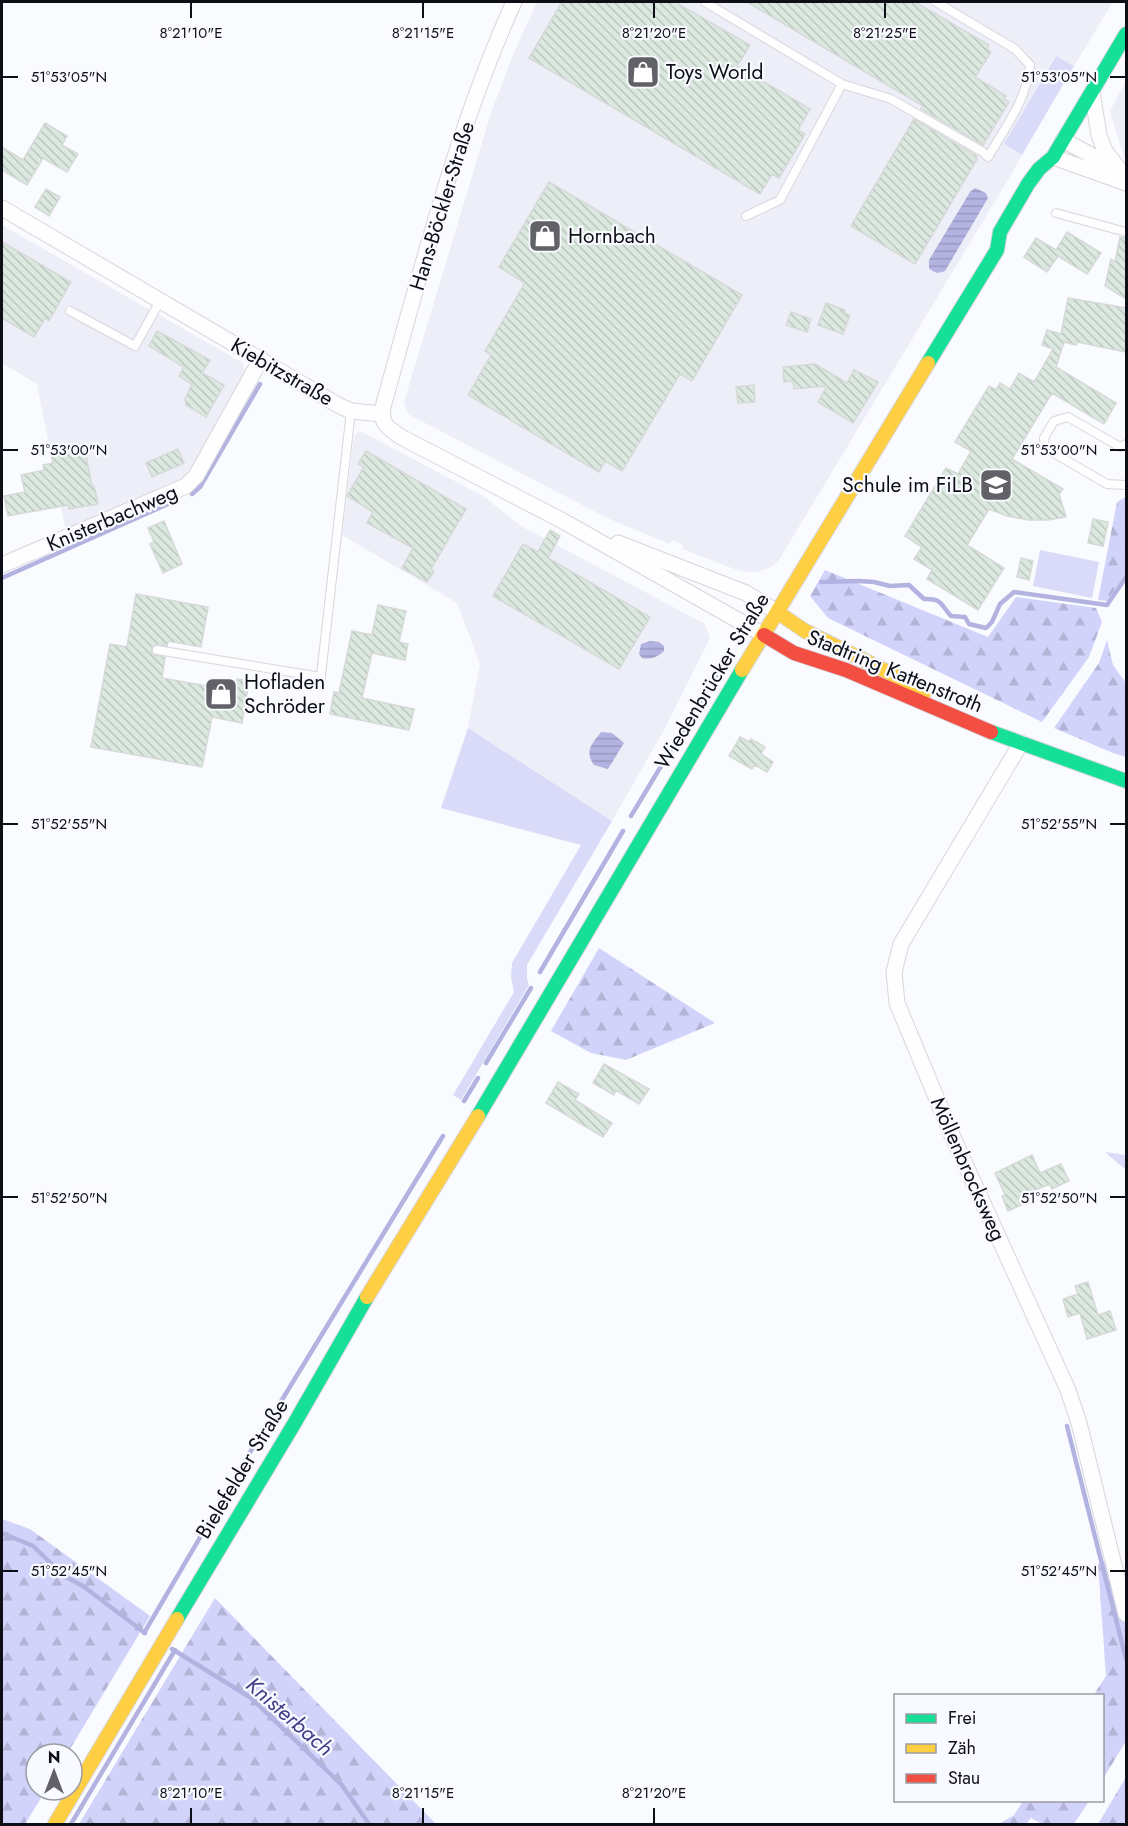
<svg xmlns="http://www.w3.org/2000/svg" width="1128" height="1826" font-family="Jost,sans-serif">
  <defs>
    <pattern id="forest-firs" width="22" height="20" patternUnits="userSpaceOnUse" patternTransform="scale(1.5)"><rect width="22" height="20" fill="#d2d3fa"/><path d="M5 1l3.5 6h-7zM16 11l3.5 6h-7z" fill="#b3b4d6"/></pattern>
    <pattern id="water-rules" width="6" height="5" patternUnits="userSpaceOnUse" patternTransform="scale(1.5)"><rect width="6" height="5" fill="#b3b3e1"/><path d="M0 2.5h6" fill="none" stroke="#9999c0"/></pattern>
    <pattern id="building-back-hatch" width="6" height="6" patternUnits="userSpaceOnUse" patternTransform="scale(1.5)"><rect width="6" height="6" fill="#dbe8e0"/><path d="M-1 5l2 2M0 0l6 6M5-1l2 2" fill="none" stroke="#bbc6bf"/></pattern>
  </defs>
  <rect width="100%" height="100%" fill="#fafbfe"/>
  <!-- built -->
  <path fill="#edeef7" d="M537 2H1113L1074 66 1055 56 1005 144 1022 155 1015 168 779 560 771 567 757 572H748L737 570 682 549 683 545 672 540 670 544 641 532 607 518 408 414 404 402 491 113 513 55Z
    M1126 81V160L1124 158 1110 111Z
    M2 225 243 363 246 376 191 473 183 481 66 532 37 384 2 363Z
    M360 431 483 496 521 526 705 624 710 638 664 730 612 821 468 728 480 664 457 603 342 535 354 436Z"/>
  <!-- green -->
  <path fill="#dadbf9" d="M1056 56 1074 66 1022 155 1004 144Z
    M1040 550 1099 562 1092 598 1033 586Z
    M468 728 612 821 527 965V979L529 985 461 1100 453 1095 514 992 511 977 512 963 581 845 441 808Z
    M1105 1152 1126 1155V1170Z"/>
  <!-- forest -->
  <path fill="url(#forest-firs)" d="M1126 497V573L1107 601 1098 600 1117 502Z
    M825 570 988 637 1016 597 1096 608 1102 622 1089 657 1042 722 828 618 810 596Z
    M1107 640 1113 665 1126 683V757L1113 753 1054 728 1099 663Z
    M599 948 715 1023 626 1060 591 1053 551 1031Z
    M2 1519 30 1529 150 1616 67 1754H36V1790H46L25 1824H2Z
    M1110 1560 1126 1625V1741L1103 1779 1102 1696H1093L1106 1676 1098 1564Z
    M215 1598 436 1824H79Z
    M1126 1777V1824H1098Z
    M1023 1801V1800L1089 1801 1074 1824H1042L1031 1818 1026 1824H999L1014 1815Z"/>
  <!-- water -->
  <path fill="url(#water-rules)" d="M975 188 986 193 988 198 945 271C938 274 934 273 929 268V260L970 192Z
    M650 641 659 642 664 646V651C657 657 652 660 642 658L639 654 641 644Z
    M601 732 612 733 624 743 608 769 594 765C584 751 592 744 601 732Z"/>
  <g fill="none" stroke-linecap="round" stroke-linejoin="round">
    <!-- stream -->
    <path stroke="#b3b3e1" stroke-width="4.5" d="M192 494 200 487 260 384
      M2 578 168 504
      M821 582 859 581 874 582 890 586 909 585 924 599C942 598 940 604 951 616L965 617 969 624 986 628 992 622 1000 604 1014 592 1107 605 1126 577
      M631 816 725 660
      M540 972 623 831
      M486 1063 531 988
      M464 1101 478 1078
      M277 1408 443 1136
      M1067 1426 1126 1659
      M2 1533 33 1546 64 1576 83 1586 145 1633
      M144 1633 266 1425
      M172 1649 251 1698 341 1784 369 1824
      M71 1824 175 1650"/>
  </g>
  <!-- building -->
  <path fill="url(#building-back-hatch)" stroke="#d5d9d8" stroke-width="1.5" d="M562 2H675L750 45 737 66 810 109 798 130 805 134 779 178 772 174 760 194 529 58Z
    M747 2H915L989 45 987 49 991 52 975 77 1006 96 1004 99 1009 102 983 145 921 109 923 106Z
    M914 119 977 156 976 158 977 159 915 264 851 226Z
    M45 123 67 136 62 145 78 154 67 172 43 158 27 185 2 170V147L23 160Z
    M549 182 742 295 692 381 680 374 622 471 605 461 599 472 468 395 491 355 485 351 525 283 499 267Z
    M46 189 60 197 49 216 35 207Z
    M1067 232 1101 253 1087 274 1058 256 1047 272 1024 257 1036 238 1056 250Z
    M1120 237 1126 238V299L1105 286 1111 259 1115 262Z
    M2 242 71 282 49 321 45 318 34 337 2 318Z
    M1068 298 1126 308V352L1077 342 1076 345 1064 342 1056 367 1116 403 1104 424 1052 393 1012 459 1063 489 1059 494 1066 517 1048 520H1029L1007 516 989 509 967 545 1004 568 978 610 927 579 932 570 914 559 922 547 905 536 946 468 958 474 971 451 955 442 989 386 996 390 1000 383 1010 389 1019 373 1034 382 1053 349 1042 345 1047 330 1061 334Z
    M826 303 845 310 844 313 850 315 843 334 818 325Z
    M791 312 811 319 807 332 786 325Z
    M157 331 210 360 202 373 224 385 206 417 186 405 185 399 192 384 179 376 184 367 149 346Z
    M815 364 847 383 854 370 878 382 853 423 818 402 827 386 794 389 793 381 784 382 783 367Z
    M754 385 755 402 738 403 736 387Z
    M84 446 92 486H94L98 504 69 509 68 505 8 516 4 496 25 492 21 475 44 470 43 465 53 463 51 453Z
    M178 449 184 463 152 477 146 463Z
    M366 451 466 509 431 569 434 571 427 582 402 568 413 548 367 523 373 512 347 496 364 467 358 464Z
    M1093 519 1108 522 1103 546 1088 543Z
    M164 521 182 564 163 573 150 544 154 542 148 528Z
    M550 530 560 536 548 558 650 617 619 669 493 596 523 544 538 552Z
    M1021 558 1033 561 1029 580 1017 577Z
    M136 594 208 607 201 647 168 641 167 646 157 644 152 647 151 652 154 655 165 657 162 678 218 688 219 680 236 683 237 679 249 681 242 723 212 717 202 767 91 747 110 644 127 647Z
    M378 605 406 611 399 642 408 644 405 660 372 653 362 698 414 709 409 730 330 714 334 692 339 693 352 631 372 635Z
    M740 737 749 742 751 739 765 747 761 754 773 762 767 772 755 765 752 769 729 756Z
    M604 1064 649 1089 639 1104 616 1090 614 1095 593 1083Z
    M558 1082 579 1094 575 1100 612 1123 603 1137 546 1103Z
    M1032 1155 1040 1173 1061 1164 1069 1181 1052 1189 1050 1184 1018 1197 1021 1205 1008 1211 1002 1196 1005 1195 995 1173Z
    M1088 1282 1098 1315 1110 1311 1116 1330 1087 1339 1080 1313 1068 1317 1063 1299 1078 1294 1075 1286Z"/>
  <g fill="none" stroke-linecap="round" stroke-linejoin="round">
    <defs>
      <path id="lane" d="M705 2 842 84 780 200 746 216
        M842 84 891 99 983 152 988 157C1005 128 1027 99 1030 65L1015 49 936 2
        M1056 213 1126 232
        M70 311 135 346 160 301
        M1126 444 1120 447 1068 417 1054 421 1044 438 1045 448 1107 484 1126 485
        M157 650 321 677
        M320 684 351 411"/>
      <path id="street" d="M514 2C456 130 422 268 384 403 379 422 386 427 401 437L563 521 764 635
        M1092 92 1099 135 1105 151 1126 178
        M1063 140 1115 168
        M1053 157 1126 183
        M2 208 338 405 351 411 382 414
        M618 543 746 593 777 612
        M2 565 186 486 196 476 261 359
        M1021 743 901 944 894 972 897 1003 951 1133 1068 1390 1079 1423 1126 1614"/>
      <path id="fast" d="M928 363 997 250 1000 232 1028 184 1039 169 1053 157 1126 34
        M991 732 1126 781
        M478 1116 742 670
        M177 1619 294 1424 367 1297"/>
      <path id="slow" d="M777 612 805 631 926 691
        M742 670 928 363
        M367 1297 478 1116
        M55 1824 177 1619"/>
      <path id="jam" d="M764 635 794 653 846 670 991 732"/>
    </defs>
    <!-- lane casing -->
    <use href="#lane" stroke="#d6d6dd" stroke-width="10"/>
    <!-- street casing -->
    <use href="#street" stroke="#d6d6dd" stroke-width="17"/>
    <!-- fast casing -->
    <use href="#fast" stroke="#d6d6dd" stroke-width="16"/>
    <!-- slow casing -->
    <use href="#slow" stroke="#d6d6dd" stroke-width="16"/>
    <!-- jam casing -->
    <use href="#jam" stroke="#d6d6dd" stroke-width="16"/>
    <!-- lane -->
    <use href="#lane" stroke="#fefeff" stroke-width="8"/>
    <!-- street -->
    <use href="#street" stroke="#fefeff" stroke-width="15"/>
    <!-- fast -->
    <use href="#fast" stroke="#16e098" stroke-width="14"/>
    <!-- slow -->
    <use href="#slow" stroke="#ffcf43" stroke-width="14"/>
    <!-- jam -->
    <use href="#jam" stroke="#f24e42" stroke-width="14"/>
  </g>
  <!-- ticks -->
  <path fill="none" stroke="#0e0e17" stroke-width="2" d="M191 3V18M423 3V18M654 3V18M885 3V18M3 77H18M1110 77H1125M3 450H18M1110 450H1125M3 824H18M1110 824H1125M3 1197H18M1110 1197H1125M3 1571H18M1110 1571H1125M191 1808V1823M423 1808V1823M654 1808V1823"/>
  <!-- icons -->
  <defs>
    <symbol id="shop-square" viewBox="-11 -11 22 22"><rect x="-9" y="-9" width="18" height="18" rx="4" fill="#616168" stroke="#f9faff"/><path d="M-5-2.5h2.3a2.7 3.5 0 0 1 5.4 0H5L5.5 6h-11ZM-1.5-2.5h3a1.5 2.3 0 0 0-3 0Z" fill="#fff"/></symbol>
    <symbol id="school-square" viewBox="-11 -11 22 22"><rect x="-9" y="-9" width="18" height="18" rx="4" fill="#616168" stroke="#f9faff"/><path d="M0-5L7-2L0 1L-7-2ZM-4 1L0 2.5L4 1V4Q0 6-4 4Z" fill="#fff"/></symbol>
  </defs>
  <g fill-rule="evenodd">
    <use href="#shop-square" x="624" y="53" width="38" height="38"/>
    <use href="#shop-square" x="526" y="217" width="38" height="38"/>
    <use href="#school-square" x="977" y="466" width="38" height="38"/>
    <use href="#shop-square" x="202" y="675" width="38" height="38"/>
  </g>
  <g text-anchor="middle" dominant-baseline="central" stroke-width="4.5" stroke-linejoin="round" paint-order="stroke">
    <!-- poi labels -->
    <g font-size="21" fill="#0e0e17" stroke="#f9faff" text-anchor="start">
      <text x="666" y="72">Toys World</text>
      <text x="568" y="236">Hornbach</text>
      <text x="973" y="485" text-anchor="end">Schule im FiLB</text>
      <text x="244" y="682">Hofladen<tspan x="244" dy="24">Schröder</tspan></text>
    </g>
    <!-- street labels -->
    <g font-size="21" fill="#0e0e17" stroke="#f9faff">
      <text transform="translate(442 206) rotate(-73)">Hans-Böckler-Straße</text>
      <text transform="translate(282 372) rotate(30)">Kiebitzstraße</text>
      <text transform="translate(112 518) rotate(-23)">Knisterbachweg</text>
      <text transform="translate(895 671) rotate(22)">Stadtring Kattenstroth</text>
      <text transform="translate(712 681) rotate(-59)">Wiedenbrücker Straße</text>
      <text transform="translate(968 1169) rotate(66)">Möllenbrocksweg</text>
      <text transform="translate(242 1469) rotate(-59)">Bielefelder Straße</text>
    </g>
    <!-- water labels -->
    <g font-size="22" font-style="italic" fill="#433c89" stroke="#f9faff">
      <text transform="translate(290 1716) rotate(41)">Knisterbach</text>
    </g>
  </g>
  <g font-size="15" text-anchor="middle" fill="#0e0e17" stroke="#f9faff" stroke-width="4.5" stroke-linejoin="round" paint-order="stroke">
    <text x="191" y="38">8°21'10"E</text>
    <text x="423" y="38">8°21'15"E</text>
    <text x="654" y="38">8°21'20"E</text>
    <text x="885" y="38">8°21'25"E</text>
    <text x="69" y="82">51°53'05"N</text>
    <text x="1059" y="82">51°53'05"N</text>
    <text x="69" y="455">51°53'00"N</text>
    <text x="1059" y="455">51°53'00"N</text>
    <text x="69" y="829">51°52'55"N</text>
    <text x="1059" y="829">51°52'55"N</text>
    <text x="69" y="1203">51°52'50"N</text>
    <text x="1059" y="1203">51°52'50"N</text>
    <text x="69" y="1576">51°52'45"N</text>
    <text x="1059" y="1576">51°52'45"N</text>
    <text x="191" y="1798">8°21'10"E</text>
    <text x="423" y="1798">8°21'15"E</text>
    <text x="654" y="1798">8°21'20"E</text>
  </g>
  <!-- border -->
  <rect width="1128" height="1826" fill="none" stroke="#0e0e17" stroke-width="6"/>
  <!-- legend -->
  <rect x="894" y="1694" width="210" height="108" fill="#f9faff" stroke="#9b9ca2" stroke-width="1.5"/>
  <rect x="906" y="1714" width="30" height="9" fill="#16e098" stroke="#9b9ca2" stroke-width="1.5"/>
  <text x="948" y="1724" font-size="18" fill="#0e0e17">Frei</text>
  <rect x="906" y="1744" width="30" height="9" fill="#ffcf43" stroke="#9b9ca2" stroke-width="1.5"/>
  <text x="948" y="1754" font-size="18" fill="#0e0e17">Zäh</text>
  <rect x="906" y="1774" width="30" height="9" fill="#f24e42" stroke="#9b9ca2" stroke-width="1.5"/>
  <text x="948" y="1784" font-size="18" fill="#0e0e17">Stau</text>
  <!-- north arrow -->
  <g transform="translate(54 1772)"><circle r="28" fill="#f9faff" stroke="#9b9ca2" stroke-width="1.5"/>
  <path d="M0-4.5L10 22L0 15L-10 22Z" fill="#616168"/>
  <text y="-9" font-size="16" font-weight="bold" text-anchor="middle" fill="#0e0e17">N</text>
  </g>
</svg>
